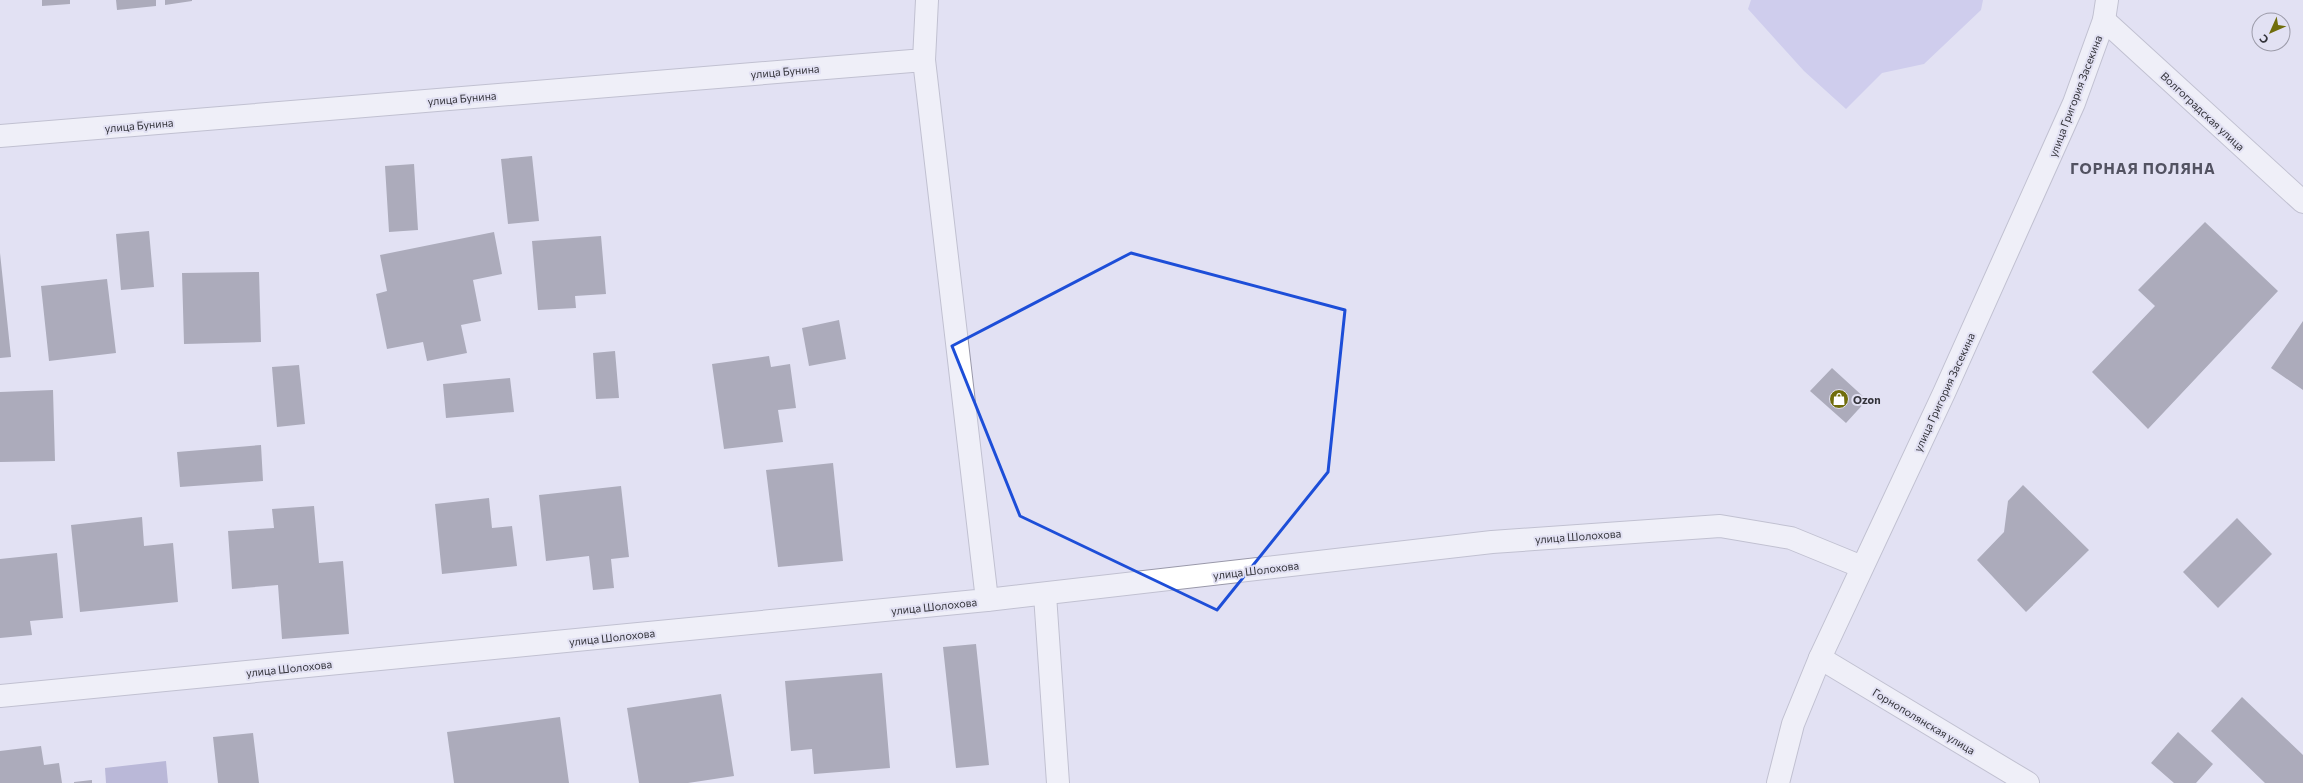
<svg xmlns="http://www.w3.org/2000/svg" width="2303" height="783" font-family="Commissioner,sans-serif">
  <rect width="100%" height="100%" fill="#e2e1f3"/>
  <!-- green -->
  <path fill="#b8b4e7" d="M1751 0H1983L1981 10 1924 64 1882 73 1846 109 1804 71 1748 9Z"/>
  <!-- water -->
  <path fill="#8985b9" d="M166 761 168 783H106L105 768Z"/>
  <!-- building -->
  <path fill="#6a6979" d="M42 0H70V4L42 6Z
    M116 0H156V6L117 10Z
    M165 0H192V1L165 5Z
    M532 156 539 221 508 224 501 159Z
    M414 164 418 230 389 232 385 166Z
    M2205 222 2278 291 2148 429 2092 372 2155 306 2138 290Z
    M149 231 154 287 121 290 116 234Z
    M494 232 502 274 473 280 481 321 461 325 467 353 427 361 423 342 387 349 376 294 387 291 380 255Z
    M601 236 606 294 575 296 576 308 538 310 532 241Z
    M0 253 11 357 0 358Z
    M259 272 261 342 184 344 182 273Z
    M107 279 116 353 49 361 41 286Z
    M839 320 846 359 809 366 802 328Z
    M2303 321V390L2271 368Z
    M615 351 619 398 596 399 593 353Z
    M769 356 771 367 790 364 796 408 778 410 783 442 724 449 712 364Z
    M299 365 305 424 277 427 272 367Z
    M1832 368 1867 400 1846 423 1810 391Z
    M510 378 514 412 446 418 443 384Z
    M53 390 55 461 0 462V392Z
    M261 445 263 481 180 487 177 452Z
    M833 463 843 561 778 567 766 470Z
    M2023 485 2089 550 2026 612 1977 560 2004 532 2008 501Z
    M621 486 629 557 611 559 614 588 593 590 589 556 546 561 539 495Z
    M489 498 492 528 512 526 517 566 442 574 435 504Z
    M314 506 319 563 343 561 349 634 282 639 278 585 232 589 228 531 274 528 272 509Z
    M142 517 144 546 173 543 178 602 80 612 71 525Z
    M2237 518 2272 554 2218 608 2183 572Z
    M57 553 63 618 30 621 32 635 0 638V559Z
    M976 644 989 765 956 768 943 647Z
    M882 673 890 768 814 774 812 749 791 751 785 681Z
    M721 694 734 776 688 783H639L627 708Z
    M2242 697 2303 755V783H2265L2211 731Z
    M560 717 569 783H454L447 732Z
    M2178 732 2213 764 2196 783H2174L2151 763Z
    M253 733 259 783H218L213 737Z
    M41 746 44 765 59 763 62 783H0V751Z
    M92 780V783H74V782Z"/>
  <g fill="none" stroke-linecap="round" stroke-linejoin="round">
    <defs>
      <path id="minor" d="M0 136 924 60
        M1045 595 1058 783
        M1820 658 2028 783
        M0 696 987 600 924 60 927 0"/>
      <path id="tertiary" d="M2104 20 2303 202
        M987 600 1492 542 1720 526 1791 538 1862 567"/>
      <path id="secondary" d="M1778 783 1793 724 1820 658 1944 393 2074 103 2104 20 2107 0"/>
    </defs>
    <!-- minor casing -->
    <use href="#minor" stroke="#9998a9" stroke-width="24"/>
    <!-- tertiary casing -->
    <use href="#tertiary" stroke="#9998a9" stroke-width="24"/>
    <!-- secondary casing -->
    <use href="#secondary" stroke="#9998a9" stroke-width="24"/>
    <!-- minor -->
    <use href="#minor" stroke="#fff" stroke-width="22"/>
    <!-- tertiary -->
    <use href="#tertiary" stroke="#fff" stroke-width="22"/>
    <!-- secondary -->
    <use href="#secondary" stroke="#fff" stroke-width="22"/>
  </g>
  <!-- marked area -->
  <path d="M0 0H2303V783H0ZM1131 253 1345 310 1328 472 1217 610 1020 516 952 346Z" fill="#e2e1f3" fill-opacity=".55" fill-rule="evenodd"/>
  <path fill="none" stroke="#1d4ed8" stroke-width="3" stroke-linejoin="round" d="M1131 253 1345 310 1328 472 1217 610 1020 516 952 346Z"/>
  <!-- icons -->
  <defs>
    <symbol id="shop-disc" viewBox="-11 -11 22 22"><circle r="9.5" fill="#706d0b" stroke="#e2e1f3"/><path d="M-5-2.5h2.3a2.7 3.5 0 0 1 5.4 0H5L5.5 6h-11ZM-1.5-2.5h3a1.5 2.3 0 0 0-3 0Z" fill="#fff"/></symbol>
  </defs>
  <g fill-rule="evenodd">
    <use href="#shop-disc" x="1828" y="388" width="22" height="22"/>
  </g>
  <g text-anchor="middle" dominant-baseline="central" stroke-width="4" stroke-linejoin="round" paint-order="stroke">
    <!-- street labels -->
    <g font-size="11" fill="#33333a" stroke="#e2e1f3">
      <text transform="translate(785 71) rotate(-5)">улица Бунина</text>
      <text transform="translate(2075 96) rotate(-69)">улица Григория Засекина</text>
      <text transform="translate(462 98) rotate(-5)">улица Бунина</text>
      <text transform="translate(2203 111) rotate(43)">Волгоградская улица</text>
      <text transform="translate(139 125) rotate(-5)">улица Бунина</text>
      <text transform="translate(1944 392) rotate(-65)">улица Григория Засекина</text>
      <text transform="translate(1578 536) rotate(-4)">улица Шолохова</text>
      <text transform="translate(1256 570) rotate(-7)">улица Шолохова</text>
      <text transform="translate(934 606) rotate(-6)">улица Шолохова</text>
      <text transform="translate(612 637) rotate(-6)">улица Шолохова</text>
      <text transform="translate(289 668) rotate(-6)">улица Шолохова</text>
      <text transform="translate(1924 721) rotate(31)">Горнополянская улица</text>
    </g>
    <!-- poi labels -->
    <g font-size="11" font-weight="bold" fill="#33333a" stroke="#e2e1f3" text-anchor="start">
      <text x="1853" y="399">Ozon</text>
    </g>
    <!-- district labels -->
    <g font-size="15" font-weight="bold" letter-spacing="1" fill="#525261" stroke="#e2e1f3">
      <text x="2143" y="168">ГОРНАЯ ПОЛЯНА</text>
    </g>
  </g>
  <!-- north arrow -->
  <g transform="translate(2271 32) rotate(225)"><circle r="19" fill="#e2e1f3" stroke="#9c9ba9"/>
  <path d="M0-3L7 15L0 10L-7 15Z" fill="#706d0b"/>
  <text y="-6" font-size="11" font-weight="bold" text-anchor="middle" fill="#33333a">С</text>
  </g>
</svg>
